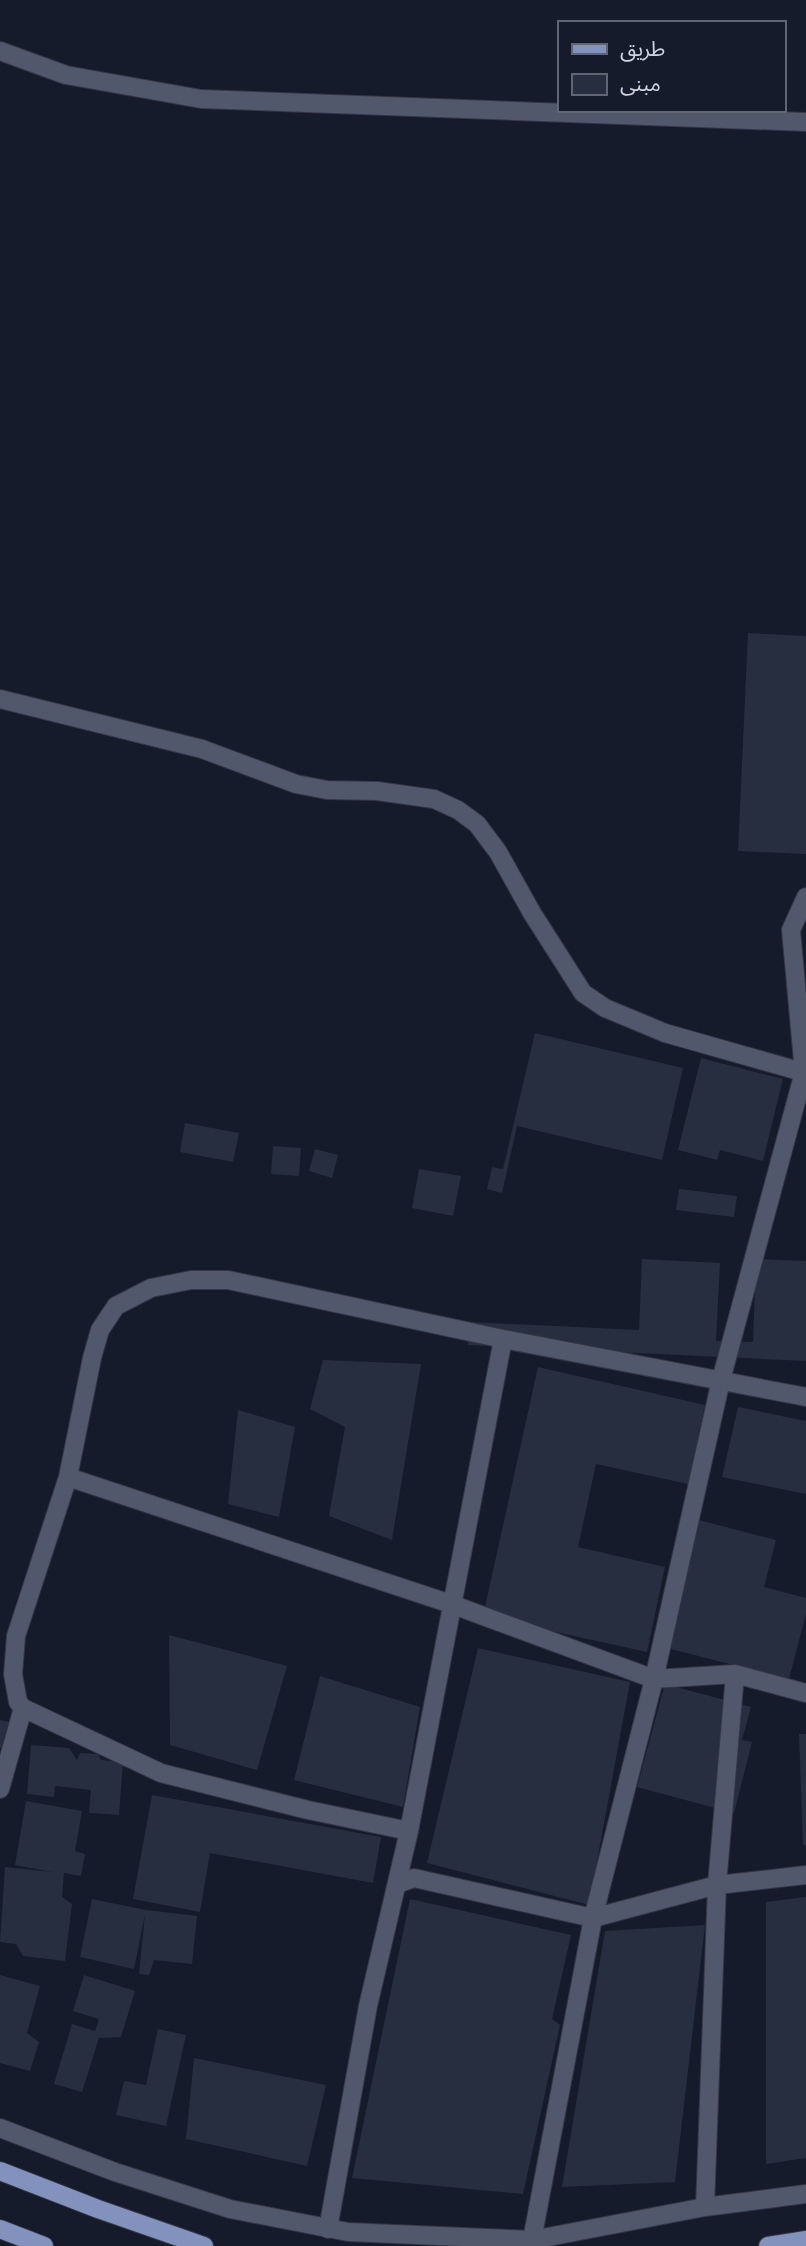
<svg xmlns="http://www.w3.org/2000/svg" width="806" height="2246" font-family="Quicksand,'Noto Sans Arabic',sans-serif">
  <rect width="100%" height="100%" fill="#151b2b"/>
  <!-- building -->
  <path fill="#272e3f" d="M748 633 806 636V854L738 851Z
    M535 1033 683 1068 662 1160 517 1126 502 1193 487 1189 492 1167 503 1169Z
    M701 1058 783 1079 763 1161 720 1150 717 1160 678 1150Z
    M185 1123 239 1133 233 1162 180 1152Z
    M273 1146 301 1148 299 1176 271 1174Z
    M315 1149 338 1155 332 1178 309 1171Z
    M419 1169 461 1176 453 1216 412 1208Z
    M679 1189 737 1196 734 1217 676 1210Z
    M642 1259 720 1263 716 1341 753 1342 756 1259 806 1261V1361L468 1345 469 1322 639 1330Z
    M323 1360 421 1364 392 1540 329 1516 345 1427 310 1409Z
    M538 1367 705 1405 688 1484 596 1464 578 1547 665 1567 647 1652 483 1616Z
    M738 1407 806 1421V1494L722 1477Z
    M238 1410 295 1427 279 1517 228 1504Z
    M695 1519 776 1540 764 1587 806 1598V1614L789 1679 663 1647Z
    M169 1635 287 1666 257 1770 170 1745Z
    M478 1648 630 1682 589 1905 427 1863Z
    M320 1676 420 1707 403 1807 294 1780Z
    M665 1684 751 1707 742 1740 752 1742 734 1813 637 1787Z
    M0 1720 9 1722 1 1748H0Z
    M799 1734H806V1845H803Z
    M31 1745 69 1748 77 1760 80 1753 98 1754 101 1760 123 1762 119 1815 89 1813 91 1790 55 1786 54 1797 27 1794Z
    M152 1795 381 1837 373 1883 210 1853 200 1912 133 1899Z
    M26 1801 82 1811 75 1851 85 1854 81 1876 64 1873 62 1897 72 1904 65 1961 23 1956 16 1944 0 1942 5 1867 52 1872 15 1865Z
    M806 1897V2158L766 2164V1902Z
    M92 1899 146 1910 197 1916 192 1964 154 1960 149 1975 139 1974 145 1914 134 1969 80 1957Z
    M410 1899 571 1935 552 2019 560 2025 523 2194 352 2178Z
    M705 1925 675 2182 562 2187 605 1931Z
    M0 1975 40 1986 27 2033 39 2042 30 2071 0 2063Z
    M84 1975 135 1991 121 2037 99 2038 82 2092 54 2084 72 2024 95 2031 99 2019 73 2011Z
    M158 2029 186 2035 166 2126 116 2115 124 2081 146 2085Z
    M194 2058 326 2085 307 2166 186 2139Z"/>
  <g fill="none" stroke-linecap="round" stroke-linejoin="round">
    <defs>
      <path id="minor" d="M0 51 66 75 201 99 806 122
        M0 699 202 749 296 784 327 790 377 791 434 799 458 810 477 824 498 852 532 913 583 993 605 1008 665 1033 806 1073
        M68 1477 451 1604 654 1679 735 1674 806 1693
        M23 1708 161 1773 308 1810 409 1831
        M0 1789 23 1708 18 1702 13 1674 16 1636 68 1477 92 1358 100 1330 116 1306 151 1288 191 1280H228L503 1339 806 1397
        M397 1884 414 1878 593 1918 717 1885 806 1875
        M0 2128 115 2172 230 2209 348 2232 532 2240 705 2207 806 2194
        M705 2207 717 1885 735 1674
        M328 2229 368 2006 409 1831 503 1339
        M532 2240 593 1918 654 1679 721 1380 804 1072 791 930 806 897"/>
      <path id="primary" d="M0 2171 98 2209 204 2246
        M0 2229 44 2246
        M768 2246 806 2240"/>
    </defs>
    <!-- minor casing -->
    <use href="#minor" stroke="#343644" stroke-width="20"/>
    <!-- primary casing -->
    <use href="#primary" stroke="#343644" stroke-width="20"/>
    <!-- minor -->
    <use href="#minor" stroke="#51586c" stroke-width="18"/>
    <!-- primary -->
    <use href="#primary" stroke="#8292bd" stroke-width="18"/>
  </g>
  <!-- legend -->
  <rect x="558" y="21" width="228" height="91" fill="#151b2b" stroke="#5f6573" stroke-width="2"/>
  <rect x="572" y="44" width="35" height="10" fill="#8292bd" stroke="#5f6573" stroke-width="2"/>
  <text x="620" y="56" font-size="21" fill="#ced3df">طريق</text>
  <rect x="572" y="74" width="35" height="21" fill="#272e3f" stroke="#5f6573" stroke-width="2"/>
  <text x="620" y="91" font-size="21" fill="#ced3df">مبنى</text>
</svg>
